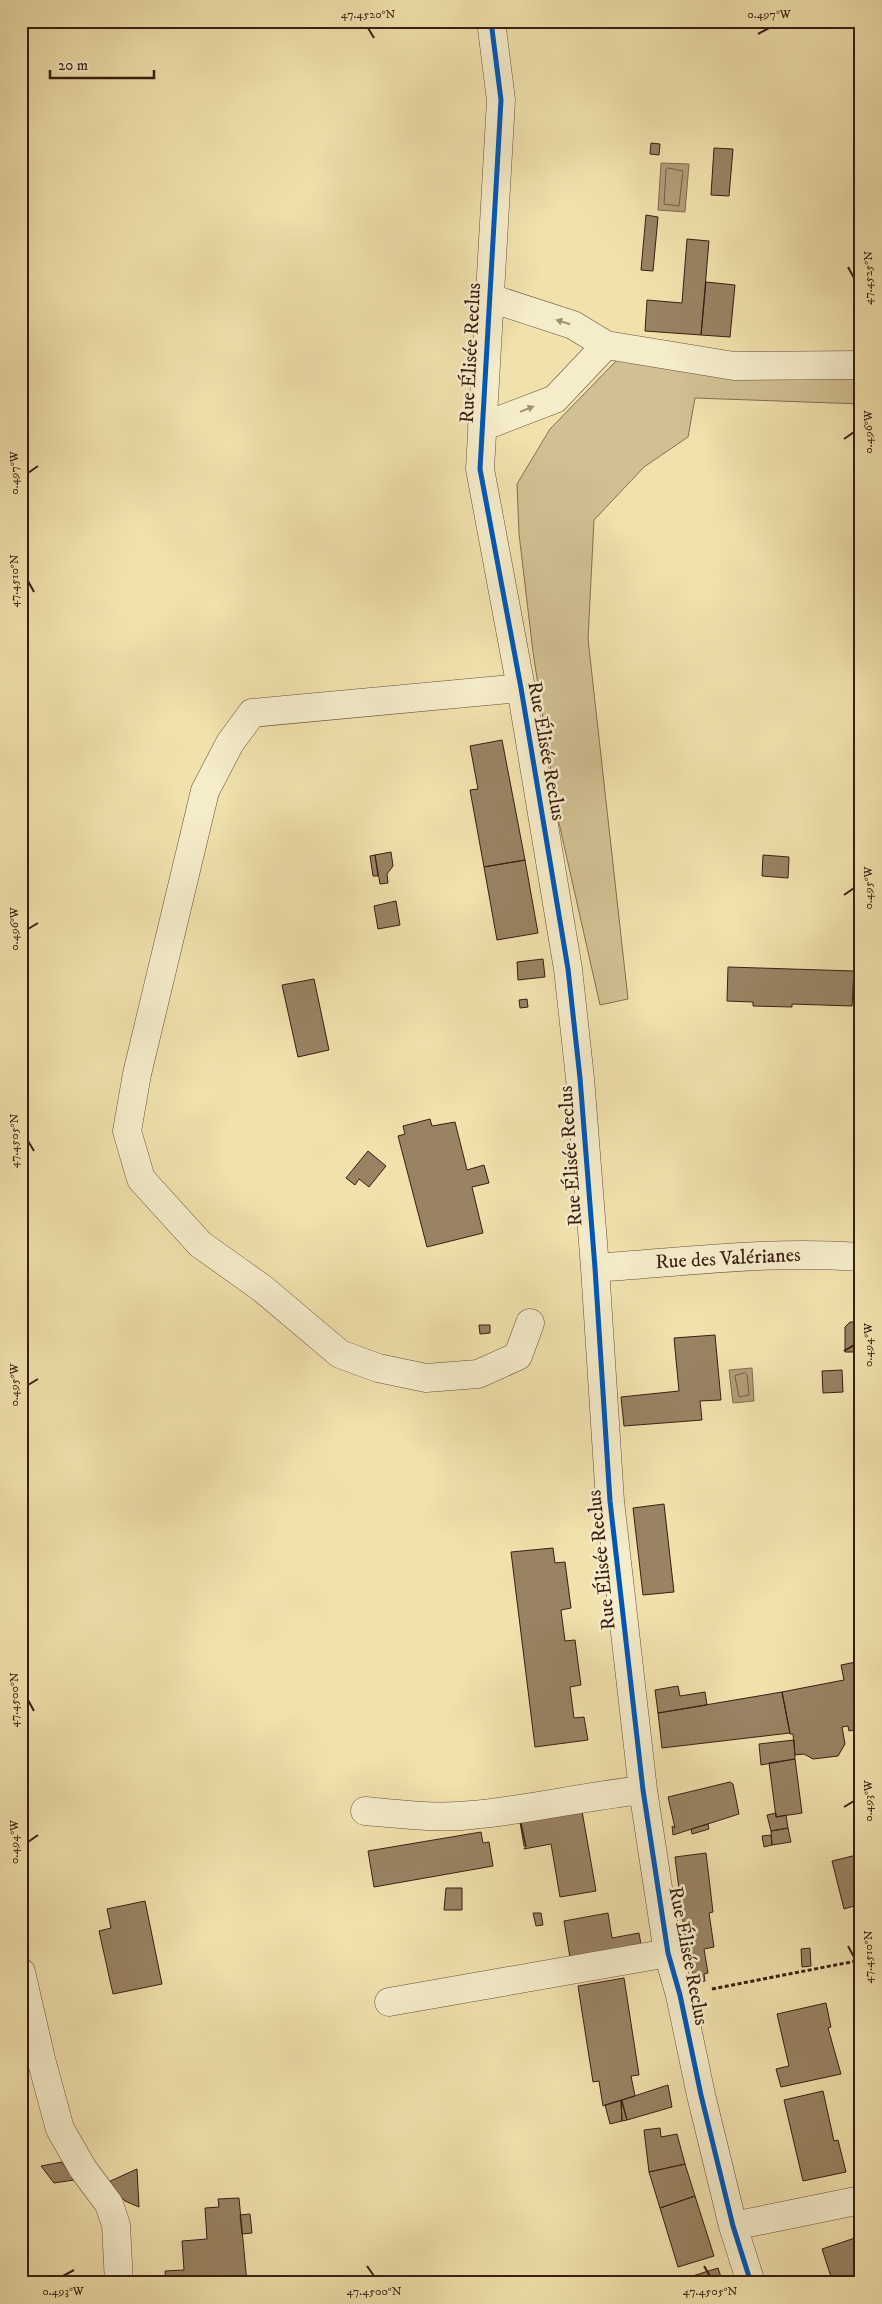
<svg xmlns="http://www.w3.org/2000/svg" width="882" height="2304" font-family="'IM FELL DW Pica',serif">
  <rect width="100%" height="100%" fill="#f0e1ad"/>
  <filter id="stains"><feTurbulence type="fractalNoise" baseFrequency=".004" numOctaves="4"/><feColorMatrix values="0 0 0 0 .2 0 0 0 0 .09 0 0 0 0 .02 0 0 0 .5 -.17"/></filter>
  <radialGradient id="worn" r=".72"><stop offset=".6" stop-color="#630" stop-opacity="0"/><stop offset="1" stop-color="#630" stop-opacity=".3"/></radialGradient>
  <!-- green -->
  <path fill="#d1c093" stroke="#866e52" d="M617 360 861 376V404L695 398 688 437 644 467 594 520 588 639 628 999 600 1005 559 823 533 652 519 534 517 484 550 429Z"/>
  <!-- water -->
  <path fill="#b29e78" stroke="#826a4f" d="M661 163 689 164 685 212 658 210Z
    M752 1368 754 1401 733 1403 729 1370Z"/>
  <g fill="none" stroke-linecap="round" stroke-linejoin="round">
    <!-- shore -->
    <path stroke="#765e45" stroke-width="1" d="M668 168 683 171 679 206 664 204 666 170Z
      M745 1373 747 1375 749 1395 739 1397 735 1376Z"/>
  </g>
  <!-- building -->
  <path fill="#998363" stroke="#3a1d12" d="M651 143 660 144 659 155 650 154Z
    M714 148 733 149 729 196 711 195Z
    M646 215 658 217 653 271 641 270Z
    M687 239 709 241 701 335 645 331 647 300 682 303Z
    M706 282 735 285 730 337 701 335Z
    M502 740 525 860 484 867 470 790 478 789 470 746Z
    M391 852 393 866 387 874 388 883 380 884 375 855Z
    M375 855 378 876H373L370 856Z
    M763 855 789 857 788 878 762 876Z
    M525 860 538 933 497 940 484 867Z
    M396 901 400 925 378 929 374 906Z
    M543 959 545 977 518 980 517 962Z
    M728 967 854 971 852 1006 792 1004V1007L753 1006V1002L727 1001Z
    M314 979 329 1050 298 1057 282 985Z
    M527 999 528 1007 520 1008 519 1000Z
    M430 1119 432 1126 455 1122 467 1170 484 1165 489 1183 472 1187 483 1233 427 1247 398 1136 405 1134 403 1126Z
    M368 1151 386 1166 369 1187 359 1179 355 1185 346 1178Z
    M850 1322H861V1352H845V1327Z
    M479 1325H490V1333L480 1334Z
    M715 1335 721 1400 700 1401 702 1420 624 1426 621 1397 679 1391 674 1338Z
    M842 1370 843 1392 823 1393 822 1371Z
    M861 1383V1401L857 1384Z
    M664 1504 674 1592 643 1595 633 1508Z
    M553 1548 555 1563 565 1562 571 1608 561 1610 565 1641 575 1640 578 1663 581 1685 570 1687 574 1718 584 1717 588 1740 535 1747 511 1552Z
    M861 1661V1738L859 1729 849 1731 848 1726 842 1727 845 1744 838 1756 813 1759 804 1754 795 1755 793 1734H790L782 1692 844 1680 841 1665Z
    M678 1686 680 1696 705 1692 707 1705 658 1713 655 1690Z
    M782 1692 790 1733 662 1748 658 1713Z
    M794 1740 795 1759 761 1765 759 1744Z
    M795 1759 802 1813 776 1817 769 1763Z
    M730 1782 733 1784 739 1814 673 1835 672 1826 675 1828 668 1797Z
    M582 1811 596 1891 560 1897 551 1844 524 1849 526 1846 521 1822Z
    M776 1813V1817L786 1815 788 1828 771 1831 767 1815Z
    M520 1822 526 1846H524Z
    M708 1824 709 1829 692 1834 691 1829Z
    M788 1828 791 1842 772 1845 771 1831Z
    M481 1832 483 1843 489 1842 493 1866 374 1887 368 1851Z
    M771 1835 772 1845 764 1847 762 1836Z
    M706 1853 713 1912 709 1913 714 1947 704 1949 708 1973 704 1974 705 1981 695 1983 684 1930 675 1857Z
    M861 1854V1904L844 1909 832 1861Z
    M446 1888H462V1910H444Z
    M145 1901 162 1984 113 1994 99 1931 111 1928 107 1909Z
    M533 1913H541L543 1925 536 1926Z
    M608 1913 612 1938 639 1933 642 1950 571 1964 564 1921Z
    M810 1948 811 1966 802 1967 801 1949Z
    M624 1978 639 2075 631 2076 635 2096 603 2106 599 2081 593 2082 578 1986Z
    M826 2003 831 2027 828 2028 841 2074 781 2087 776 2069 789 2066 777 2014Z
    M668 2085 672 2107 627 2120 622 2100Z
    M823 2091 834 2141 838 2140 846 2172 803 2181 784 2100Z
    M621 2100 622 2121 610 2124 605 2105Z
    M621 2100 627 2120 622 2121Z
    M660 2128 661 2137 677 2134 685 2164 649 2172 644 2130Z
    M62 2162 74 2180 54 2183 41 2166Z
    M685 2164 695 2196 660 2208 649 2172Z
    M137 2169 139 2207 125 2201 106 2183Z
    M695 2196 714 2256 678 2267 660 2208Z
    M239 2198 247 2283H166L165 2271 184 2270 182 2241 207 2239 205 2208 219 2207 218 2199Z
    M250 2214 252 2233 242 2234 240 2215Z
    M861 2236V2283H833L822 2249Z
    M718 2268 723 2283H684L683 2279Z"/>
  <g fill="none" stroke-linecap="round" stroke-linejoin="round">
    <defs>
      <path id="minor" d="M491 21 501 100 480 469 521 688 568 969 580 1078 595 1268 610 1501 643 1790 668 1953 680 1995 701 2095 733 2226 751 2283
        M490 298 573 325 606 345 734 366 861 365
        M482 427 555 399 606 345
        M521 688 252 713 230 743 205 791 137 1074 127 1131 141 1179 200 1244 263 1289 340 1354 378 1368 426 1378 478 1374 518 1356 530 1323
        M595 1268C683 1262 772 1250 861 1257
        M365 1811C400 1814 437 1819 472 1815 530 1810 585 1796 643 1790
        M21 1972 41 2059 60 2129 83 2169 109 2204 116 2225 119 2283
        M389 2002 668 1953
        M733 2226 861 2200"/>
    </defs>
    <!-- minor casing -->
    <use href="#minor" stroke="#684e39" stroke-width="29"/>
    <!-- path -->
    <path stroke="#3a1d12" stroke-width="3" stroke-dasharray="4 2.5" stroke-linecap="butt" d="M712 1989 861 1960"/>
    <!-- minor -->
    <use href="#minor" stroke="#f5ecca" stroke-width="28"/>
    <defs>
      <path id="cycleway" d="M491 21 501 100 480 469 521 688 568 969 580 1078 595 1268 610 1501 643 1790 668 1953 680 1995 701 2095 733 2226 751 2283"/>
    </defs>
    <!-- cycleway casing -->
    <use href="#cycleway" stroke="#f5ecca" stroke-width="8"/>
    <!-- cycleway -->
    <use href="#cycleway" stroke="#0057b8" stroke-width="5"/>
  </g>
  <!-- one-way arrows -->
  <defs><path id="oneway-solid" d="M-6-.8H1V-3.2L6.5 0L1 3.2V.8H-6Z" transform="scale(1.25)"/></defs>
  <g fill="#a18f77">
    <use href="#oneway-solid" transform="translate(563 322) rotate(-162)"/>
    <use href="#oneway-solid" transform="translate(527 409) rotate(-22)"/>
  </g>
  <!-- ticks -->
  <path fill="none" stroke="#3a1d12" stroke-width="2" d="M368 28 374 38M758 34 769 28M848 267 854 278M844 439 854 432M28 473 38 466M28 581 34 592M844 895 854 888M28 929 38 923M28 1141 34 1151M844 1351 854 1345M28 1385 38 1379M28 1700 34 1711M844 1807 854 1801M28 1842 38 1835M848 1946 854 1957M367 2266 374 2276M704 2266 710 2276M63 2276 74 2270"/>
  <g text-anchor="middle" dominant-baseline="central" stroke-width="5" stroke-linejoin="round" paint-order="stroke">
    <!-- street labels -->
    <g font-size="20" fill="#3a1d12" stroke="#f5ecca">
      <text transform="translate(471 353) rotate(-87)">Rue Élisée Reclus</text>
      <text transform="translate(546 751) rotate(80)">Rue Élisée Reclus</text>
      <text transform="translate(571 1156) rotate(-94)">Rue Élisée Reclus</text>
      <text transform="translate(728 1259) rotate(-3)">Rue des Valérianes</text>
      <text transform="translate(602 1560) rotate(-96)">Rue Élisée Reclus</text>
      <text transform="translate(688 1956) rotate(79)">Rue Élisée Reclus</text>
    </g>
  </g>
  <!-- margin -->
  <rect width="882" height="2304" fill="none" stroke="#f0e1ad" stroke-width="55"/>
  <!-- scale -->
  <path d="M50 70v8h104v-8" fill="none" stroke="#3a1d12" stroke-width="2.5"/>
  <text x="58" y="70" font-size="15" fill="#3a1d12" stroke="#f5ecca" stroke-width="4" paint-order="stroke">20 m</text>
  <rect x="28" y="28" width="826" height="2248" fill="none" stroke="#3a1d12" stroke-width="2"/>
  <g font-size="12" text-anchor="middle" fill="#3a1d12">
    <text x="368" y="18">47.4520°N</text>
    <text x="769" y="18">0.497°W</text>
    <text transform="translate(868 278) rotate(-90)" y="4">47.4525°N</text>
    <text transform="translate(868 432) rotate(-90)" y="4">0.496°W</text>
    <text transform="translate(14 473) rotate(-90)" y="4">0.497°W</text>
    <text transform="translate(14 581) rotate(-90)" y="4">47.4510°N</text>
    <text transform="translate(868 888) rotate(-90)" y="4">0.495°W</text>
    <text transform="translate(14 929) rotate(-90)" y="4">0.496°W</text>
    <text transform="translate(14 1141) rotate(-90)" y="4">47.4505°N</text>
    <text transform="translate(868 1345) rotate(-90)" y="4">0.494°W</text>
    <text transform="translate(14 1385) rotate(-90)" y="4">0.495°W</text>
    <text transform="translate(14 1700) rotate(-90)" y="4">47.4500°N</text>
    <text transform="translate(868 1801) rotate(-90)" y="4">0.493°W</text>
    <text transform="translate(14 1842) rotate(-90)" y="4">0.494°W</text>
    <text transform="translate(868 1957) rotate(-90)" y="4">47.4510°N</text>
    <text x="63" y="2295">0.493°W</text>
    <text x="374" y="2295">47.4500°N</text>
    <text x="710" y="2295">47.4505°N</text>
  </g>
  <rect width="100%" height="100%" filter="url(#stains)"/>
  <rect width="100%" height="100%" fill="url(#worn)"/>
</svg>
